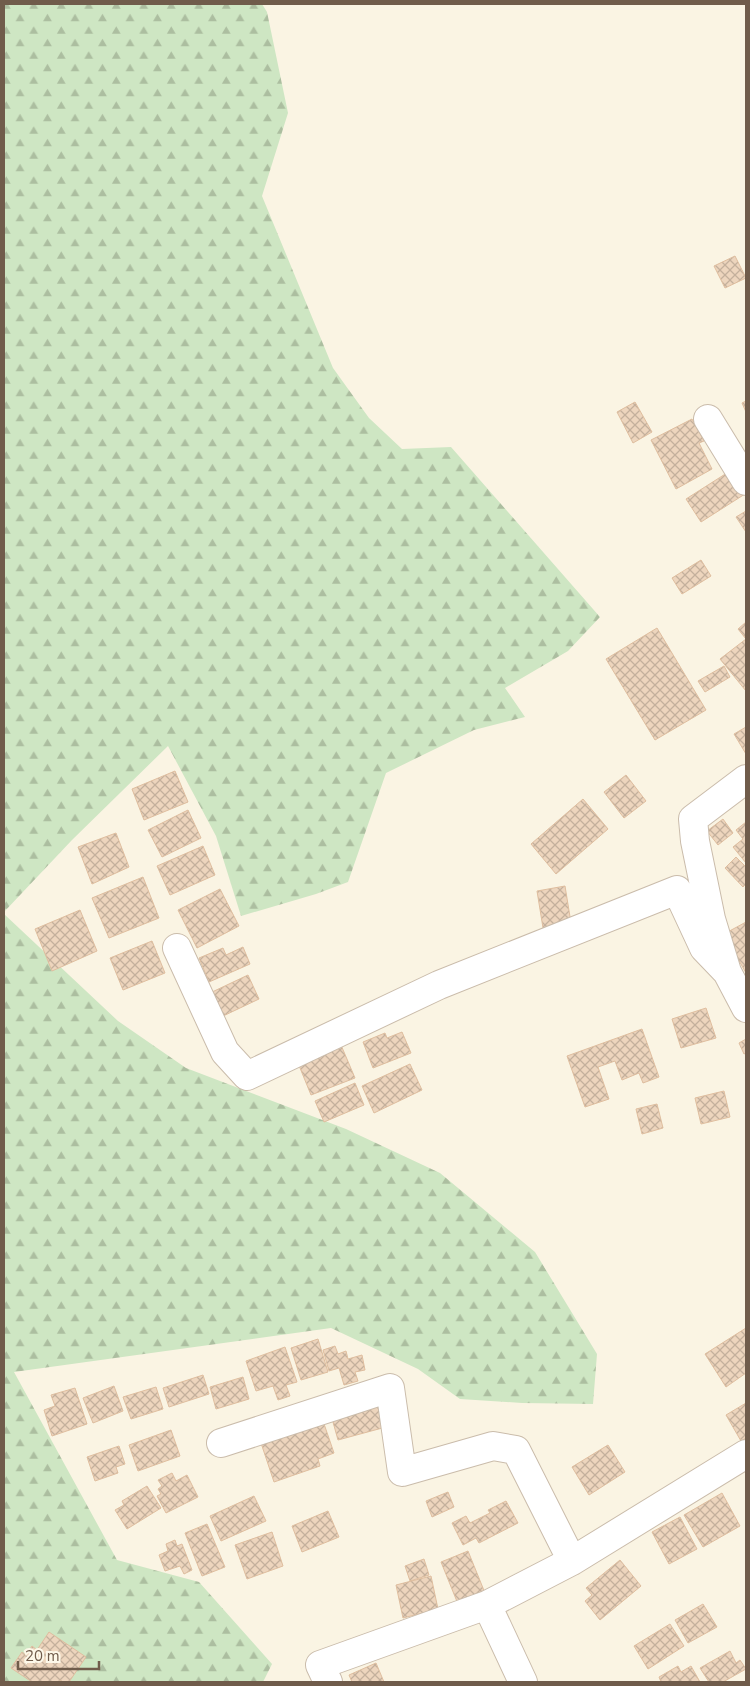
<svg xmlns="http://www.w3.org/2000/svg" width="750" height="1686" font-family="'Nunito Sans',sans-serif">
  <defs>
    <pattern id="forest-firs" width="22" height="20" patternUnits="userSpaceOnUse" patternTransform="scale(1.25)"><rect width="22" height="20" fill="#cee6c3"/><path d="M5 1l3.5 6h-7zM16 11l3.5 6h-7z" fill="#acbea0"/></pattern>
    <pattern id="building-cross-hatch" width="8" height="8" patternUnits="userSpaceOnUse" patternTransform="scale(1.25)"><rect width="8" height="8" fill="#edd5bd"/><path d="M0 0l8 8M0 8l8-8" fill="none" stroke="#c4b09c"/></pattern>
  </defs>
  <rect width="100%" height="100%" fill="#faf4e3"/>
  <!-- forest -->
  <path fill="url(#forest-firs)" d="M4 4H262L267 12 288 113 262 196 333 368 369 418 402 449 451 447 600 617 568 651 505 688 525 717 474 730 386 773 348 882 316 894 241 916 216 836 168 746 72 840 4 912Z
    M4 914 118 1021 186 1068 346 1129 440 1173 535 1252 597 1354 593 1404 522 1403 460 1399 418 1369 331 1328 14 1372 117 1560 199 1582 272 1664 263 1682H4Z"/>
  <!-- building -->
  <path fill="url(#building-cross-hatch)" stroke="#dfbe9f" d="M735 256 746 278 725 288 714 266Z
    M746 401V412L742 403Z
    M635 402 652 432 633 443 617 412Z
    M692 419 704 441 699 443 712 469 676 489 651 440Z
    M730 471 745 494 701 522 686 499Z
    M746 511V532L736 517Z
    M701 560 711 576 682 594 672 578Z
    M746 622V691L720 659 746 639 738 629Z
    M657 628 706 710 655 740 606 659Z
    M724 666 730 677 705 692 698 681Z
    M746 727V754L734 734Z
    M175 771 188 802 144 820 132 789Z
    M626 775 646 801 624 818 604 792Z
    M583 799 608 829 556 874 531 844Z
    M188 810 201 838 162 857 148 830Z
    M723 819 733 833 718 845 707 831Z
    M746 822V863L733 847 743 839 736 830Z
    M116 833 129 867 92 884 78 847Z
    M203 846 215 875 170 895 157 866Z
    M736 857 746 867V884L743 887 725 868Z
    M143 877 159 918 109 938 92 898Z
    M565 886 572 929 544 934 537 891Z
    M220 889 239 926 197 948 178 910Z
    M80 910 97 951 52 971 35 929Z
    M746 922V973L724 934Z
    M152 941 165 973 123 990 110 958Z
    M243 947 250 964 209 982 199 958 223 948 226 955Z
    M248 975 259 999 221 1017 210 993Z
    M706 1008 716 1038 681 1048 672 1019Z
    M642 1029 659 1077 643 1083 639 1073 622 1080 615 1061 598 1067 609 1099 585 1107 567 1056Z
    M402 1032 411 1053 373 1068 363 1042 385 1033 387 1038Z
    M746 1039V1053L744 1054 739 1043Z
    M341 1045 355 1078 311 1095 298 1063Z
    M410 1064 422 1090 374 1113 362 1086Z
    M355 1083 364 1105 324 1122 315 1101Z
    M724 1091 730 1117 701 1124 695 1098Z
    M657 1104 663 1128 642 1134 636 1109Z
    M746 1328V1373L726 1387 705 1354Z
    M318 1339 328 1372 301 1380 291 1348Z
    M335 1346 338 1354 346 1351 348 1359 362 1355 365 1370 355 1372 358 1381 344 1385 339 1368 329 1371 323 1350Z
    M285 1347 297 1382 286 1385 290 1396 278 1400 273 1386 256 1391 246 1361Z
    M203 1375 209 1394 169 1407 163 1388Z
    M243 1377 249 1399 216 1409 210 1387Z
    M114 1386 123 1411 93 1423 83 1398Z
    M156 1387 163 1409 131 1419 123 1397Z
    M75 1388 87 1424 52 1436 44 1410 55 1406 51 1395Z
    M379 1401 386 1427 338 1440 331 1415Z
    M746 1403V1438L741 1441 726 1415Z
    M322 1418 334 1453 318 1459 320 1466 274 1482 260 1440Z
    M171 1430 180 1456 138 1471 129 1445Z
    M608 1445 625 1472 589 1495 572 1467Z
    M119 1446 125 1464 116 1467 118 1473 95 1481 87 1457Z
    M172 1473 176 1481 187 1475 198 1497 166 1513 157 1496 161 1494 158 1489 162 1486 158 1480Z
    M147 1486 161 1508 127 1529 115 1510 124 1505 122 1501Z
    M448 1492 454 1507 432 1517 426 1501Z
    M722 1493 740 1526 703 1547 684 1515Z
    M254 1496 266 1521 221 1541 210 1516Z
    M506 1501 518 1523 479 1543 476 1538 463 1545 452 1523 466 1516 470 1523 490 1513 488 1510Z
    M328 1511 339 1537 302 1552 292 1526Z
    M680 1517 697 1549 669 1564 652 1532Z
    M207 1524 225 1567 202 1576 185 1533Z
    M272 1532 283 1566 247 1579 235 1545Z
    M175 1540 177 1546 182 1544 192 1570 184 1574 180 1566 165 1571 159 1555 168 1551 166 1544Z
    M468 1551 485 1593 458 1604 441 1562Z
    M424 1559 429 1575 410 1581 405 1566Z
    M620 1560 641 1586 600 1620 585 1601 592 1595 586 1588Z
    M431 1576 438 1609 403 1618 396 1585Z
    M703 1604 717 1627 688 1643 675 1620Z
    M670 1624 684 1646 648 1669 634 1646Z
    M49 1632 86 1657 69 1682H63L60 1680 59 1682H32L11 1668 22 1652 26 1655 32 1646 37 1650Z
    M730 1651 736 1663 740 1660 746 1669 723 1682H709L700 1668Z
    M376 1663 384 1682H352L349 1675Z
    M678 1666 681 1672 691 1666 700 1682H661L659 1677Z"/>
  <g fill="none" stroke-linecap="round" stroke-linejoin="round">
    <defs>
      <path id="minor" d="M708 419 746 481
        M746 779 693 819 695 841 711 919 727 972 746 1008
        M177 948 225 1052 247 1076 439 985 677 890 704 948 727 972
        M221 1443 390 1388 402 1472 493 1446 516 1450 572 1561
        M487 1605 523 1682
        M328 1682 320 1665 487 1605 572 1561 746 1454"/>
    </defs>
    <!-- minor casing -->
    <use href="#minor" stroke="#cabcab" stroke-width="30"/>
    <!-- minor -->
    <use href="#minor" stroke="#fff" stroke-width="28"/>
  </g>
  <!-- border -->
  <rect width="750" height="1686" fill="none" stroke="#705c4b" stroke-width="10"/>
  <!-- scale -->
  <path d="M18 1661v8h81v-8" fill="none" stroke="#705c4b" stroke-width="2.5"/>
  <text x="25" y="1661" font-size="15" fill="#705c4b" stroke="#fdf8e9" stroke-width="4" paint-order="stroke">20 m</text>
</svg>
